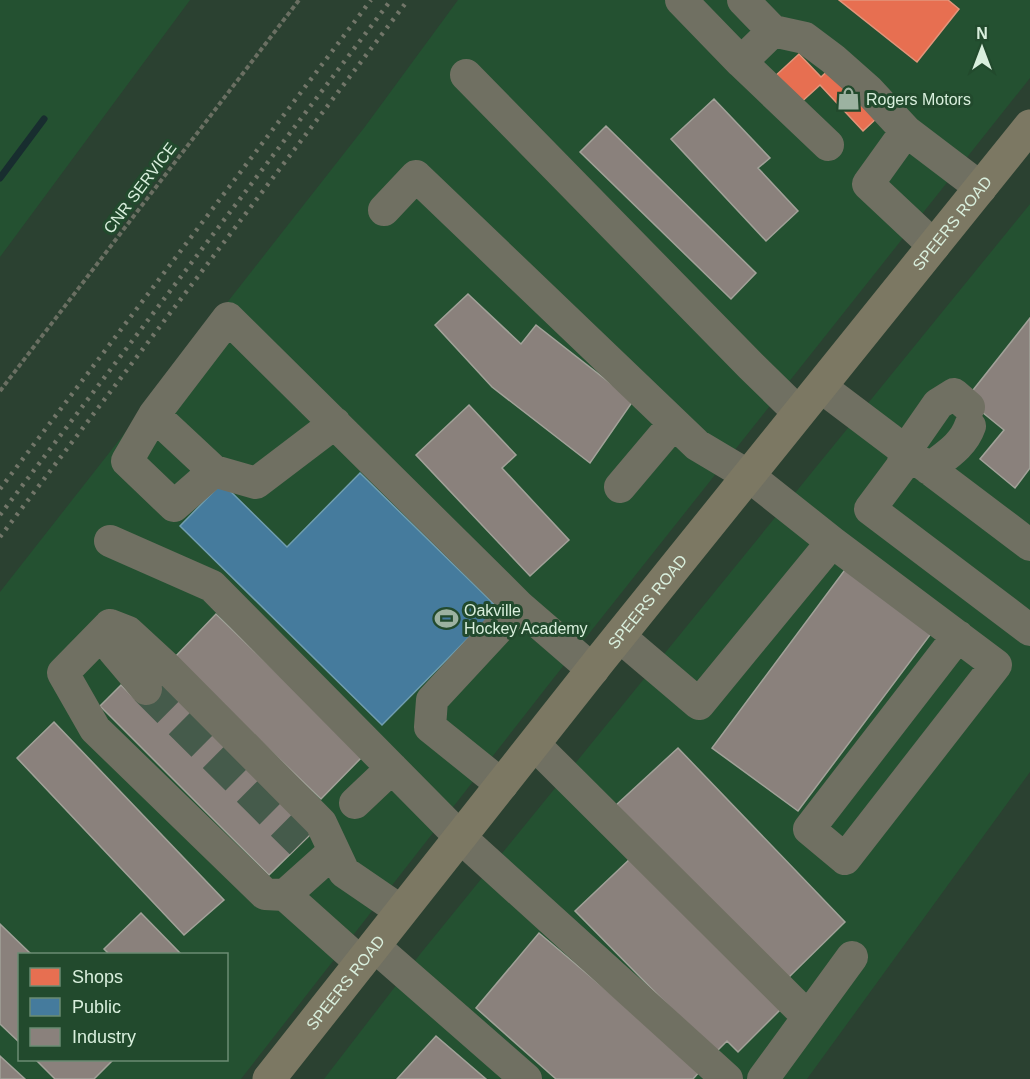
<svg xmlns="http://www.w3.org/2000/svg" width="1030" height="1079" font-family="Helvetica,sans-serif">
  <rect width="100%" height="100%" fill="#2b4131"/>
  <!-- built -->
  <path fill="#245131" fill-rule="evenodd" d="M0 0H190L0 257Z
    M458 0H1030V78L549 684 241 1079H0V592L364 128ZM20 954H226V1060H20Z
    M1030 204V772L807 1079H324L421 953Z"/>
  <!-- shops -->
  <path fill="#e76f51" stroke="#e3957b" stroke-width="1.5" d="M839 0H948L959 9 917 62Z
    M799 54 821 77 833 66 879 116 863 131 820 85 797 106 772 79Z"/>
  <!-- public -->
  <path fill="#457b9d" stroke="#719eb0" stroke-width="1.5" d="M360 473 498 608 382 725 180 526 222 483 287 547Z"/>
  <!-- industry -->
  <path fill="#8a817c" stroke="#a2a299" stroke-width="1.5" d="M714 99 770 158 758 168 798 211 766 241 671 139Z
    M606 126 756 273 731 299 580 152Z
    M468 294 521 344 536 325 633 401 590 463 492 387 435 325Z
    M1030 318V468L1015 488 980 459 1004 430 966 399Z
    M469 405 516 455 502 468 569 540 530 576 416 455Z
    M847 567 933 631 798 811 712 748Z
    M216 614 363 756 321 799 174 658Z
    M160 674 316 829 269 875 100 706 121 685 135 699Z
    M54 722 224 900 184 935 17 758Z
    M678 748 845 922 785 981 615 806Z
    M633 856 781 1009 738 1052 727 1041 715 1053 575 911Z
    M141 913 181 954H109L104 949Z
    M0 924 31 954H20V1043L0 1024Z
    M539 933 701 1070 693 1079H556L476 1008Z
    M436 1036 486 1079H397Z
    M0 1056 25 1079H0Z
    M36 1060H113L94 1079H55Z"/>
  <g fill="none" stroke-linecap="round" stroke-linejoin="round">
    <!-- stream -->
    <path stroke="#182d2f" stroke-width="7" d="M0 178 44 119"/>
    <!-- minor-tunnel -->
    <path stroke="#455b4b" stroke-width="32" stroke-dasharray="32 16" stroke-linecap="butt" d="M146 689 301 843"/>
    <!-- path -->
    <path stroke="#6a6f62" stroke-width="4" stroke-dasharray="4.5 3" stroke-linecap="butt" d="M0 391 299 0"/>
    <!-- minor -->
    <path stroke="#707062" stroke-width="32" d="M681 0 741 62 773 31
      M743 0 773 31 805 38 833 59 868 90 906 131
      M741 62 828 145
      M466 75 751 366 798 412
      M384 210 416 176 697 445 749 476 832 542 699 704 619 636
      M934 246 868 184 906 131 981 188
      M821 387 1030 545
      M969 407 954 394 938 404 906 450 902 466 870 509 1030 630
      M154 415 127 461 174 506 214 471
      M335 423 256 483 214 471 154 415 228 318 519 606
      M929 469C945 456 963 446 970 426
      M620 487 674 423
      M110 541 212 586 460 837 727 1079
      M832 542 996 665 845 859 809 829 958 636
      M110 625 128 632 166 667 321 823 344 872 401 911
      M110 625 63 673 95 729 265 894 285 895
      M110 625 113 650 146 689
      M534 744 808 1017
      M502 785 430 727 432 700 519 606 593 670
      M355 803 392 768
      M333 852 285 895 361 963
      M374 946 526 1079
      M763 1079 852 957"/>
    <!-- major -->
    <path stroke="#7c7863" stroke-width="33" id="s1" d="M269 1079 600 660 1030 126"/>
    <!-- rail -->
    <path stroke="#727669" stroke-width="4.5" stroke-dasharray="3 6" stroke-linecap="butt" d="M0 489 371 0
      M0 515 391 0
      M0 537 408 0"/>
  </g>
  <!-- icons -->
  <defs>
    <symbol id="shop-bare" viewBox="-9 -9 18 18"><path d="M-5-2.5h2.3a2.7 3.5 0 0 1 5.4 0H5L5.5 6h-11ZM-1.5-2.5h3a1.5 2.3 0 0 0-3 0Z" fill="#9cb2a1" stroke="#224a2d" stroke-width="2.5" paint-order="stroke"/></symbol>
    <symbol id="stadium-bare" viewBox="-9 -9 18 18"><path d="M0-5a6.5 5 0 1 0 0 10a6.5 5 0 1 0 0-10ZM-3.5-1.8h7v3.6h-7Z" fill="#9cb2a1" stroke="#224a2d" stroke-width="2.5" paint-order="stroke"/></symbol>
  </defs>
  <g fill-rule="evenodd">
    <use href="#shop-bare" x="832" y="82" width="33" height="33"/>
    <use href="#stadium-bare" x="430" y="602" width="33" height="33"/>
  </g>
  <g text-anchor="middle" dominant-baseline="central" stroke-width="6" stroke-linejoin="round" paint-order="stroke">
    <!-- poi labels -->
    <g font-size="16" fill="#d9efdd" stroke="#224a2d" text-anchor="start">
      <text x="866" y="99">Rogers Motors</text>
      <text x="464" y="610">Oakville<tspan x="464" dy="18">Hockey Academy</tspan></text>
    </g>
    <!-- street labels -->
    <g font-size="16" fill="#d9efdd" stroke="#224a2d">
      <text transform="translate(140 188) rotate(-53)">CNR SERVICE</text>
      <text stroke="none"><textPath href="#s1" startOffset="1095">SPEERS ROAD</textPath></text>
      <text stroke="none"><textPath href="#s1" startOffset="609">SPEERS ROAD</textPath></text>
      <text stroke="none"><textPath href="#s1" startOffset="123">SPEERS ROAD</textPath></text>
    </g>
  </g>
  <!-- legend -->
  <rect x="18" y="953" width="210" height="108" fill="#224a2d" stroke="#6b8c73" stroke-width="1.5"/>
  <rect x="30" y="968" width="30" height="18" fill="#e76f51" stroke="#6b8c73" stroke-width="1.5"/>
  <text x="72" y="983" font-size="18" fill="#d9efdd">Shops</text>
  <rect x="30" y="998" width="30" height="18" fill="#457b9d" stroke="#6b8c73" stroke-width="1.5"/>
  <text x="72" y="1013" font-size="18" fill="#d9efdd">Public</text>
  <rect x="30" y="1028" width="30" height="18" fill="#8a817c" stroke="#6b8c73" stroke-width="1.5"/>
  <text x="72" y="1043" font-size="18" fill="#d9efdd">Industry</text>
  <!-- north arrow -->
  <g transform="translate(982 48)" stroke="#224a2d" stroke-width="4.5" paint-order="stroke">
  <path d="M0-4.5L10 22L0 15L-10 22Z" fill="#d9efdd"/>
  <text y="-9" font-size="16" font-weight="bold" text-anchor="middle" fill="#d9efdd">N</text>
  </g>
</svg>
